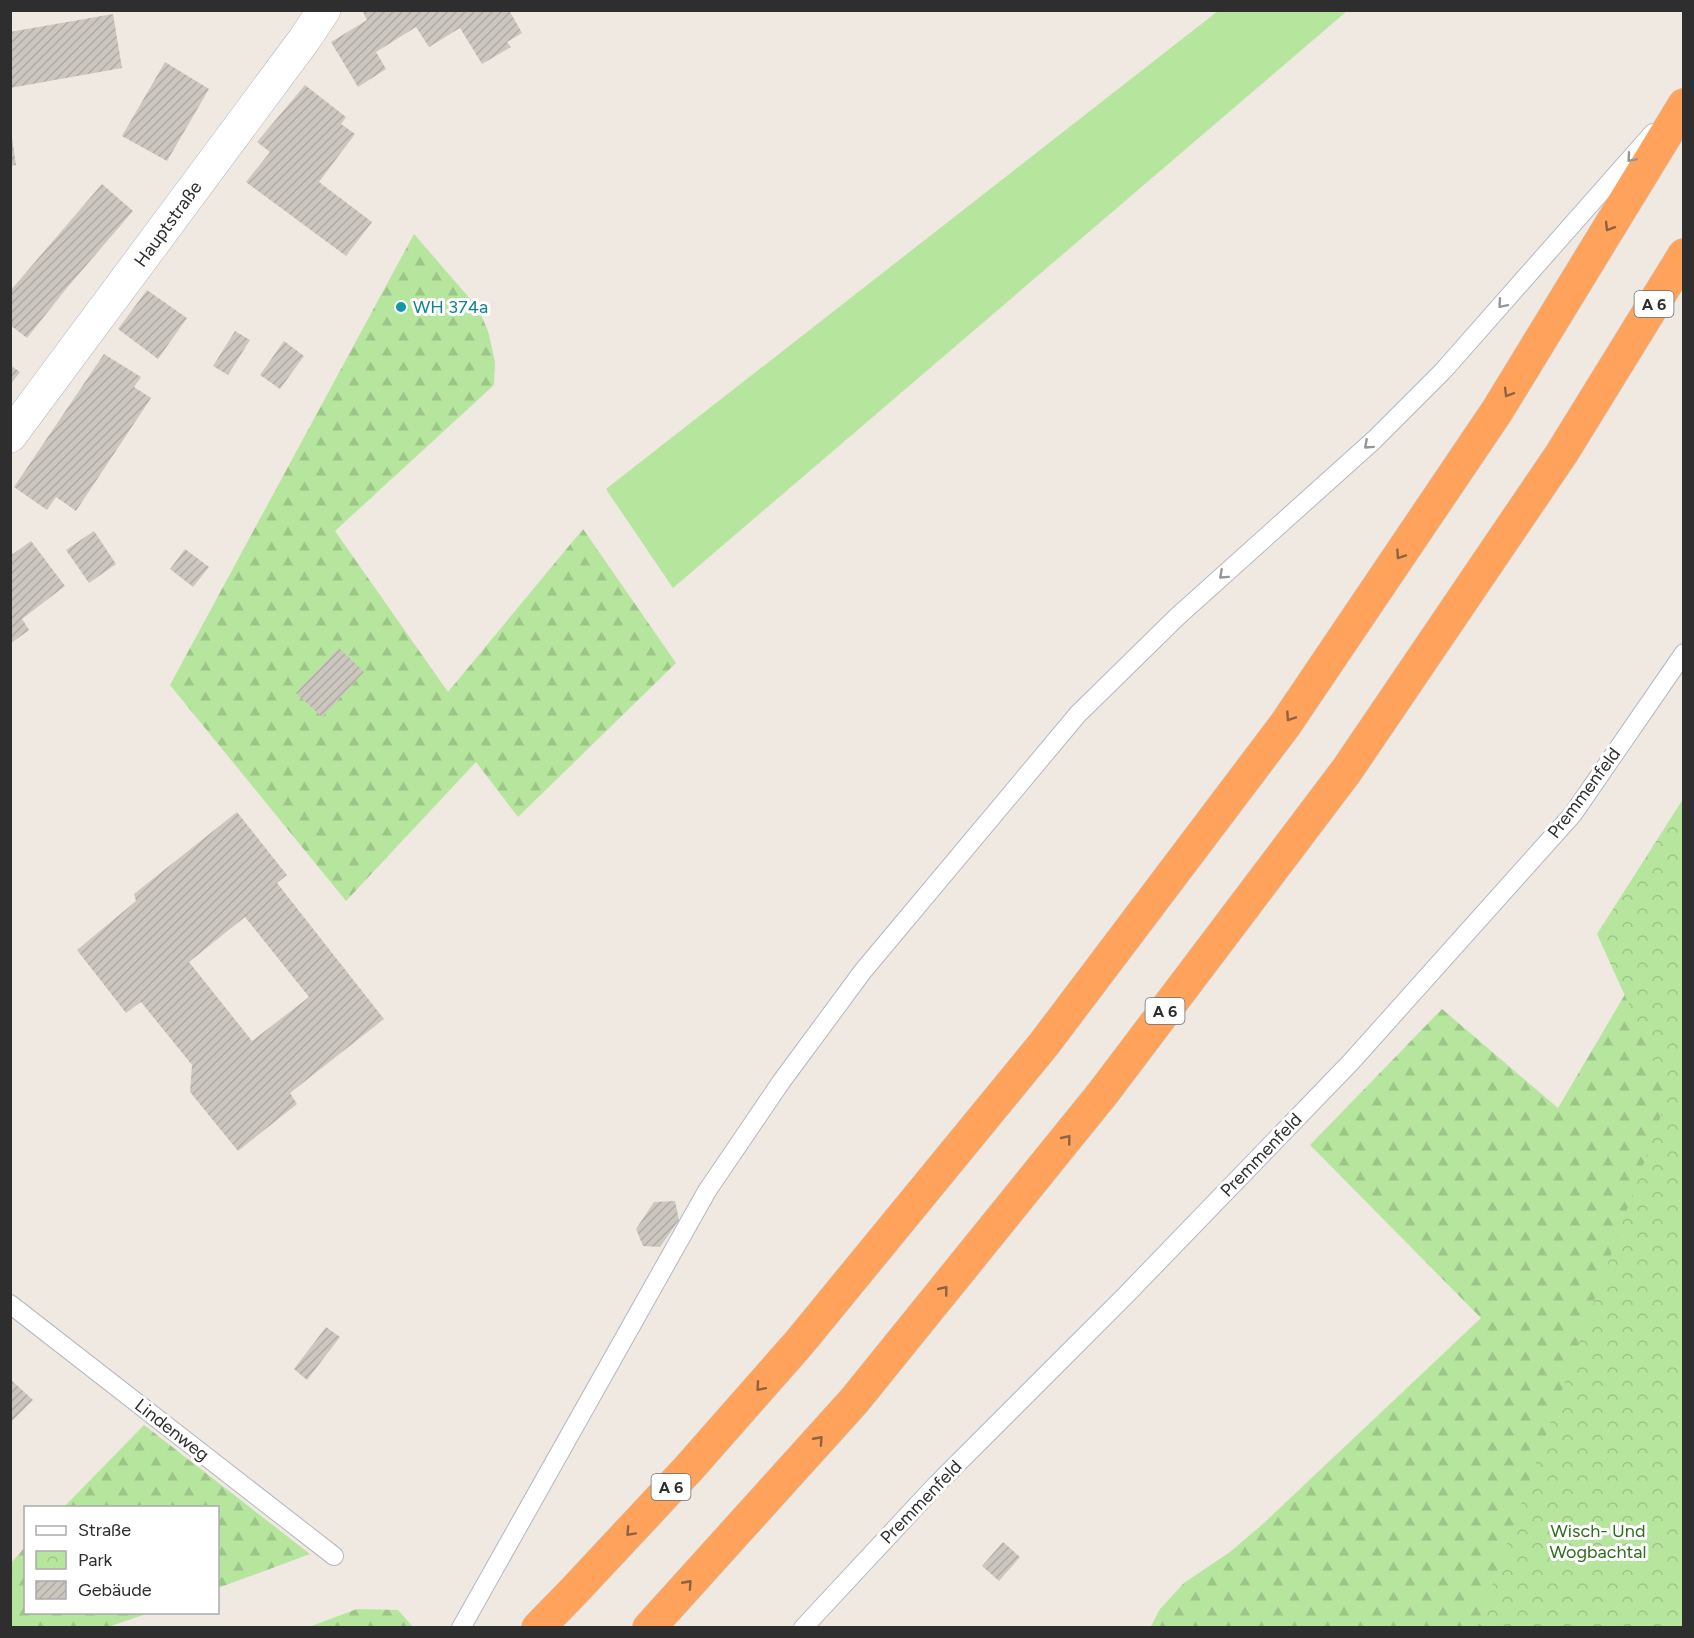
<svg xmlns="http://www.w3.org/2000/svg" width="1694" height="1638" font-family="Figtree,sans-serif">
  <defs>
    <pattern id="forest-firs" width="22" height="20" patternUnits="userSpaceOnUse" patternTransform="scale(1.5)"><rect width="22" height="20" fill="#b6e59e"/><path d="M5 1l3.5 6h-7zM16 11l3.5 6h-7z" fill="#9dc588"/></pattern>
    <pattern id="park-crowns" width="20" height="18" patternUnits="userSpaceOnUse" patternTransform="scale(1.5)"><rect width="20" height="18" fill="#b6e59e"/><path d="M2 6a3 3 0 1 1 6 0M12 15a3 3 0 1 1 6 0" fill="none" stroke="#9dc588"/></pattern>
    <pattern id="building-hatch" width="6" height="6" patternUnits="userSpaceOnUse" patternTransform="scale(1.5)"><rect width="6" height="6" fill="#cbc7bf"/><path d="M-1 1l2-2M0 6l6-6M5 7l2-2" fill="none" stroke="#afaba4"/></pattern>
  </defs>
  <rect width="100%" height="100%" fill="#efe9e1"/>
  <!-- grass -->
  <path fill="#b6e59e" d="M1218 11H1347L673 588 606 489Z"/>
  <!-- forest -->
  <path fill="url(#forest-firs)" d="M414 234 478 308 488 331 495 362 494 385 335 531 448 692 583 529 676 663 518 817 476 762 346 901 170 685Z
    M1683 896V1627L1150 1628 1160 1609 1184 1583 1230 1552 1264 1523 1481 1318 1310 1145 1442 1009 1558 1108Z
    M144 1425 310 1554 218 1588V1508L64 1507Z
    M25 1547 26 1612 149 1613 108 1627H11V1563Z
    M357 1609 398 1610 413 1627H309Z"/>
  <!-- park -->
  <path fill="url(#park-crowns)" d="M1683 799V1627H1477L1669 1093 1597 934Z"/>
  <!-- building -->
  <path fill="url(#building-hatch)" fill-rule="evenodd" d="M362 10H509L522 33 507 42 511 47 482 64 460 28 429 47 416 27 376 52 386 69 358 87 331 42 367 20Z
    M113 14 122 68 10 88V32Z
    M165 62 209 89 167 161 122 136Z
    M305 85 346 117 341 124 355 134 319 182 372 222 346 256 246 182 270 152 257 142Z
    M10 138H12L16 165 10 166Z
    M102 184 133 211 66 289 27 338 10 325V291Z
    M147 290 187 318 158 359 118 329Z
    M235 331 250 340 228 375 213 366Z
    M284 341 304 356 280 389 260 375Z
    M104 354 141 377 134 387 151 398 76 511 56 497 47 510 14 487Z
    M10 365 20 372 10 385Z
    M94 531 116 564 89 583 66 550Z
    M31 541 65 586 22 619 29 630 10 644V556Z
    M185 549 209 567 193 587 170 569Z
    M339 648 364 672 322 717 296 693Z
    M237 812 287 875 277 883 384 1019 290 1093 297 1104 238 1151 190 1092 192 1065 141 1002 126 1013 77 950 136 901 134 894ZM245 917 309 997 252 1041 189 962Z
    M675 1201 679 1220 660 1247 643 1246 636 1229 654 1202Z
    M326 1327 340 1337 307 1380 294 1369Z
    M10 1379 33 1400 10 1423Z
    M1003 1542 1020 1557 999 1581 982 1566Z"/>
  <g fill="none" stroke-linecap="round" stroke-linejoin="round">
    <defs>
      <path id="lane" d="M10 1304 334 1556
        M461 1628 707 1191 781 1082 863 971 1078 714 1178 616 1374 440 1443 371 1653 133
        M803 1628 936 1485 1125 1296 1351 1062 1573 814 1684 653"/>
      <path id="street" d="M10 436 304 40 324 10"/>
      <path id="highway" d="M538 1628 574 1591 689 1468 799 1343 1044 1044 1285 725 1497 411 1684 105
        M649 1628 854 1401 1103 1093 1347 770 1562 453 1684 255"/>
    </defs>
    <!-- lane casing -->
    <use href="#lane" stroke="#b4b7c1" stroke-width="20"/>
    <!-- street casing -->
    <use href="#street" stroke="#b4b7c1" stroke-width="34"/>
    <!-- highway casing -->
    <use href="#highway" stroke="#c9c9c9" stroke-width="34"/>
    <!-- lane -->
    <use href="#lane" stroke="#fff" stroke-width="18"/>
    <!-- street -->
    <use href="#street" stroke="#fff" stroke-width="33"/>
    <!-- highway -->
    <use href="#highway" stroke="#ffa35c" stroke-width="33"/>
  </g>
  <!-- one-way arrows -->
  <defs><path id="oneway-chevron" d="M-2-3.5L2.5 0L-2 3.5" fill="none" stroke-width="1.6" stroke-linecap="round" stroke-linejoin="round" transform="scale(1.5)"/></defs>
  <g stroke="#969696">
    <use href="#oneway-chevron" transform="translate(1631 158) rotate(131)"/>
    <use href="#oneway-chevron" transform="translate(1502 304) rotate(131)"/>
    <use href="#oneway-chevron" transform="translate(1368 445) rotate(138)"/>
    <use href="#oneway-chevron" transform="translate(1223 575) rotate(138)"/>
  </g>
  <g stroke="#8c6343">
    <use href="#oneway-chevron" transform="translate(1609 227) rotate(121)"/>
    <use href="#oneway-chevron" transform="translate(1508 393) rotate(121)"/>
    <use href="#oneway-chevron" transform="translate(1400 555) rotate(124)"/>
    <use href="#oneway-chevron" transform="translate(1290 717) rotate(124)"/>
    <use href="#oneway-chevron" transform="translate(1067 1139) rotate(-51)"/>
    <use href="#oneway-chevron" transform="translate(944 1290) rotate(-51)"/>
    <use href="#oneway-chevron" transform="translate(760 1387) rotate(131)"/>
    <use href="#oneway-chevron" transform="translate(819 1440) rotate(-48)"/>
    <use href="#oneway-chevron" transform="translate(630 1532) rotate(133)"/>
    <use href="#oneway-chevron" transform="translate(688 1584) rotate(-48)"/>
  </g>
  <!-- markers -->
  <circle fill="#0f9aa8" stroke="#fff" stroke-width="2" cx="401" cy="307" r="6"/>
  <g text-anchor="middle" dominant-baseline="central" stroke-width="6" stroke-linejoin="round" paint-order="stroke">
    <!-- shield labels -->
    <g fill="#fff" stroke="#6d6d6d" stroke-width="1.5">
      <rect x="1634.5" y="291" width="39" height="26" rx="4.5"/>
      <rect x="1145.5" y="998" width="39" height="26" rx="4.5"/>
      <rect x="651.5" y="1474" width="39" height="26" rx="4.5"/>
    </g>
    <g font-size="16" font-weight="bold" fill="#2e2e2e">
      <text x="1654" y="304">A 6</text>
      <text x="1165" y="1011">A 6</text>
      <text x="671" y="1487">A 6</text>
    </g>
    <!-- street labels -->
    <g font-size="18" fill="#2e2e2e" stroke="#fff">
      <text transform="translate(168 224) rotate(-54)">Hauptstraße</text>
      <text transform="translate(1584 793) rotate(-53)">Premmenfeld</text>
      <text transform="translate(1261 1155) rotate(-46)">Premmenfeld</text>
      <text transform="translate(172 1430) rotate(38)">Lindenweg</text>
      <text transform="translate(921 1502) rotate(-46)">Premmenfeld</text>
    </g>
    <!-- culture labels -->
    <g font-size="18" fill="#0d838f" stroke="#fff" text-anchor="start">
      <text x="413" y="307">WH 374a</text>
    </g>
    <!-- park labels -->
    <g font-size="18" fill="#2c6e1b" stroke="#fff">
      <text x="1598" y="1531">Wisch- Und<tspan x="1598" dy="21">Wogbachtal</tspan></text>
    </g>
  </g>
  <!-- border -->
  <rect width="1694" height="1638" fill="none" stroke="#2e2e2e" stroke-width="24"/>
  <!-- legend -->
  <rect x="24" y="1506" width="195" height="108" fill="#ffffff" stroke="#ababab" stroke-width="1.5"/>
  <rect x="36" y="1526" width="30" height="9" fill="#ffffff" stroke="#ababab" stroke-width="1.5"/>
  <text x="78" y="1536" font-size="18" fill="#2e2e2e">Straße</text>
  <rect x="36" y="1551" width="30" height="18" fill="url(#park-crowns)" stroke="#ababab" stroke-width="1.5"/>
  <text x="78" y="1566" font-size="18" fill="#2e2e2e">Park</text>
  <rect x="36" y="1581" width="30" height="18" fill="url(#building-hatch)" stroke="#ababab" stroke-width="1.5"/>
  <text x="78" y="1596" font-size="18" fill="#2e2e2e">Gebäude</text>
</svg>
